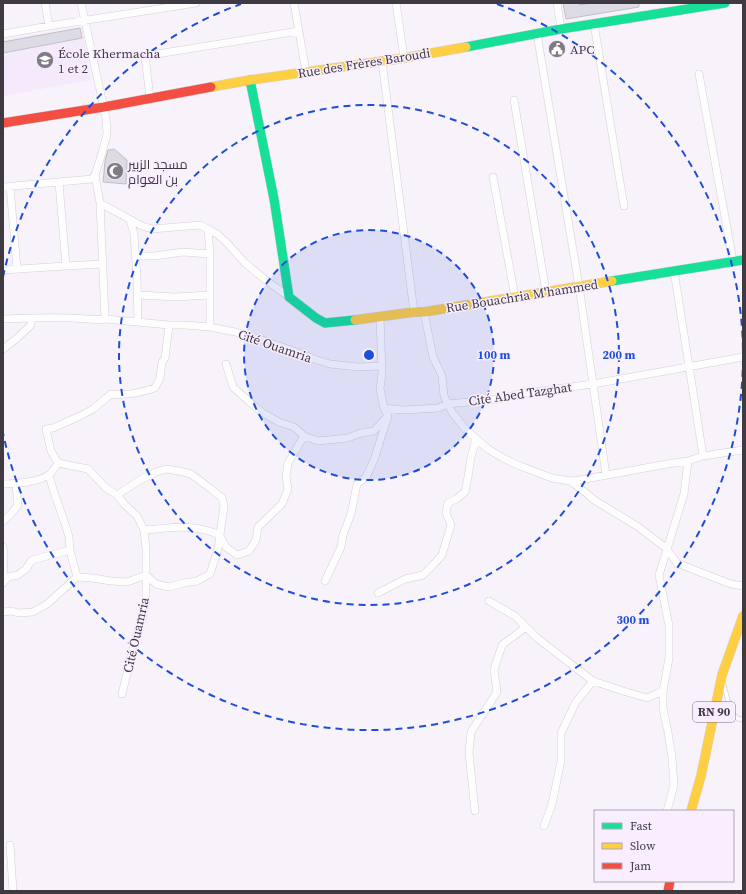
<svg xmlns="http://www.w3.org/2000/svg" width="746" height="894" font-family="'Source Serif 4',Cairo,serif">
  <rect width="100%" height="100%" fill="#f8f2fb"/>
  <!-- built -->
  <path fill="#f5e9fc" d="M82 27 91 80 3 96V40Z"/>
  <!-- building -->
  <path fill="#dddbe3" stroke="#c2bfc7" d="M563 3H579V5L593 3H639V7L566 19Z
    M80 28 82 38 3 53V42Z
    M114 149 127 160 126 184 103 182 105 161 108 150Z"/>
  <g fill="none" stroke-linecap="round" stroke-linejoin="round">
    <defs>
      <path id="lane" d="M724 686 731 712 738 719H743"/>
      <path id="street" d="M45 3 49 26
        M81 3 106 118 107 134 102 153 95 175 100 203 105 319
        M294 3 306 72
        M396 3 404 58
        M557 3 561 29
        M594 24 624 206
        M3 34 49 26 196 3
        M537 34 579 286 606 475
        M382 61 414 312
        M699 74 733 261
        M150 98 145 56 299 31
        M514 100 546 292
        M493 177 515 297
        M10 186 17 269
        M3 187 92 179 95 175
        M100 203 142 226 152 229 200 225 208 229 217 234 226 242 245 263 263 278 289 297
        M130 220 134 234 137 278 138 322
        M208 229 210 254V327
        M135 256H154L183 252 210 254
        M66 266 102 264
        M3 270 66 266 59 183
        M674 271 689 366 703 456
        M138 295 175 297 210 295
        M424 312 433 357 442 376 444 396 452 412 466 430 488 449 503 458 520 466 552 478 570 481 580 480 667 464 688 461 703 456 743 450
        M3 319C25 318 48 317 70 318 81 318 93 321 105 319L169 325H185L210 327 235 332 256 338 288 349 317 360 330 364 358 367 381 366
        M3 349 16 339 31 325V318
        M226 364 233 387 253 405 263 413 279 422 294 427 304 436 318 441 348 438 361 433 374 431 385 419
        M384 408 404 410 438 408 448 404 499 399 519 394 593 384 743 357
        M58 463 88 469 106 488 117 495 125 505 137 516 144 530 146 549V601L142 619 135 640 122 694
        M58 463 51 451 46 429 53 428 80 416 93 409 111 394C126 396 140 393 155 388L160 378 162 362 165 358 169 325
        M49 475 53 489 65 524 69 537 70 550 77 577
        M570 481 585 492 594 500 637 526 666 548 677 563 697 571 731 584 743 586
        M3 484C15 484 41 482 50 474 53 471 56 466 58 463
        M3 521 10 515 18 505 16 484
        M144 530C173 528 192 523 220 535
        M220 536 226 547 237 555 249 551 256 540 258 527 282 504 288 489 286 477 288 463 304 436
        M3 547 4 555 3 583
        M325 581 341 547 343 535 351 514 357 484 366 477 374 460 388 416 384 408 380 389 382 373 380 317
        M3 583 8 577 18 575 26 569 32 560 70 550
        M378 593 405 579 423 575 434 564 442 555 451 525 446 513 448 503 456 499 465 492 468 477 471 457 476 439
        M489 601 515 616 537 638 593 681 623 691 647 698 663 691
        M3 612 12 611 18 613 33 612 47 604 77 577 93 578 111 581 127 582 146 575 156 584 169 587 184 583 197 581 210 574 218 549 224 506 222 498 211 489 191 474 179 471 166 469 156 472 140 480 117 495
        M475 811 469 753 471 732 497 692 494 670 502 645 526 627
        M667 811 674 785 672 758 668 732 663 709V691L669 658V626L664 600 659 575 684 494 688 461
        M544 826 552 804 561 761V733L576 702 593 681
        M10 845 13 891"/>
      <path id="fast" d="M466 47 561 29 725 3
        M250 80 274 199 289 297 316 318 325 323 355 320
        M612 281 743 260"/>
      <path id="slow" d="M211 87 250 80 404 58 466 47
        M355 320 414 312H424L612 281
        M691 811 701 776 722 675 743 616"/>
      <path id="jam" d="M3 123 104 107 211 87
        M668 891 670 881"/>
    </defs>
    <!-- lane casing -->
    <use href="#lane" stroke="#d4cfd7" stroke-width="5"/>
    <!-- street casing -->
    <use href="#street" stroke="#d4cfd7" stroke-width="8"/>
    <!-- fast casing -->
    <use href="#fast" stroke="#d4cfd7" stroke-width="10"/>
    <!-- slow casing -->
    <use href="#slow" stroke="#d4cfd7" stroke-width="10"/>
    <!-- jam casing -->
    <use href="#jam" stroke="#d4cfd7" stroke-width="10"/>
    <!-- lane -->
    <use href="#lane" stroke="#fefdfe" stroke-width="3.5"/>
    <!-- street -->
    <use href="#street" stroke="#fefdfe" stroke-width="7"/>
    <!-- fast -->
    <use href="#fast" stroke="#16e098" stroke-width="9"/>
    <!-- slow -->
    <use href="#slow" stroke="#ffcf43" stroke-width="9"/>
    <!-- jam -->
    <use href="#jam" stroke="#f24e42" stroke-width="9"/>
  </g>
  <!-- distance rings -->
  <circle cx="369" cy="355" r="125" fill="#1d4ed8" fill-opacity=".12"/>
  <g fill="none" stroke="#1d4ed8" stroke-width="2" stroke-dasharray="7 5">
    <circle cx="369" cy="355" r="125"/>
    <circle cx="369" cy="355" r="250"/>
    <path d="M743 358A374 374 0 0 1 3 433M3 277A374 374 0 0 1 241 4M497 4A374 374 0 0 1 743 352"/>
  </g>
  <!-- icons -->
  <defs>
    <symbol id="civic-disc" viewBox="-11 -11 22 22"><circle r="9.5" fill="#807a83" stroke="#f9eeff"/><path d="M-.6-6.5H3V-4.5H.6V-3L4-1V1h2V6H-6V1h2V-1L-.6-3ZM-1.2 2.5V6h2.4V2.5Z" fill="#fff"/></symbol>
    <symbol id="school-disc" viewBox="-11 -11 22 22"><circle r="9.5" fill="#807a83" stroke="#f9eeff"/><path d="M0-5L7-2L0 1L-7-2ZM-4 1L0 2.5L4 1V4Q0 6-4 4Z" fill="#fff"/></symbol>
    <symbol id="mosque-disc" viewBox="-11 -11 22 22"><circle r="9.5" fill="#807a83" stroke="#f9eeff"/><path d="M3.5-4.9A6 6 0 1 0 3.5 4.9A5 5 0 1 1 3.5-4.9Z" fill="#fff"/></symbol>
  </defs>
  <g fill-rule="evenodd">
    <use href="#civic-disc" x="547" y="39" width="20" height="20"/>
    <use href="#school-disc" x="35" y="50" width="20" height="20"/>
    <use href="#mosque-disc" x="105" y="161" width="20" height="20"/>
  </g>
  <g text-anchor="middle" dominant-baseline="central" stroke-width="3" stroke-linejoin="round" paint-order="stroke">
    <!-- shield labels -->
    <rect fill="#f9eeff" stroke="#77707b" stroke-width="1" x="693" y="702" width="42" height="20" rx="3"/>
    <g font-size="12" font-weight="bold" fill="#3f3a42">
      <text x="714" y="712">RN 90</text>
    </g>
    <!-- poi labels -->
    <g font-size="13" fill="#3f3a42" stroke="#f9eeff" text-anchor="start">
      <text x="570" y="49">APC</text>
      <text x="58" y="53">École Khermacha<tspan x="58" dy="15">1 et 2</tspan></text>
      <text x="128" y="164">مسجد الزبير<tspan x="128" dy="15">بن العوام</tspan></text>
    </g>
    <!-- street labels -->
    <g font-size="13" fill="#3f3a42" stroke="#f9eeff">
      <text transform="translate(364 63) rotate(-9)">Rue des Frères Baroudi</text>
      <text transform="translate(522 296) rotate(-9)">Rue Bouachria M'hammed</text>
      <text transform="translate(275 346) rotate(19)">Cité Ouamria</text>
      <text transform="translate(520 394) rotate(-8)">Cité Abed Tazghat</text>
      <text transform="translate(136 635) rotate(-77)">Cité Ouamria</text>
    </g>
  </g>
  <circle cx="369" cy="355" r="6" fill="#1d4ed8" stroke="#f9eeff" stroke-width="2"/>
  <g font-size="12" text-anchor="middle" font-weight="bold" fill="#1d4ed8" stroke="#f9eeff" stroke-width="3" stroke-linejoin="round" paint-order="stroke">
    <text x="494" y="359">100 m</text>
    <text x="619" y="359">200 m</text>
    <text x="633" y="624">300 m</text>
  </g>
  <!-- border -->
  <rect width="746" height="894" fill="none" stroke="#3f3a42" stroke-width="8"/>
  <!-- legend -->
  <rect x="594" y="810" width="140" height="72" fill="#f9eeff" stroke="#afa6b3"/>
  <rect x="602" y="823" width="20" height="6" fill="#16e098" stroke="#afa6b3"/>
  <text x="630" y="830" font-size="12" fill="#3f3a42">Fast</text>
  <rect x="602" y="843" width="20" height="6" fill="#ffcf43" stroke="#afa6b3"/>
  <text x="630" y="850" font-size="12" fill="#3f3a42">Slow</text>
  <rect x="602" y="863" width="20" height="6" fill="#f24e42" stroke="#afa6b3"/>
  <text x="630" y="870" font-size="12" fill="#3f3a42">Jam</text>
</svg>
